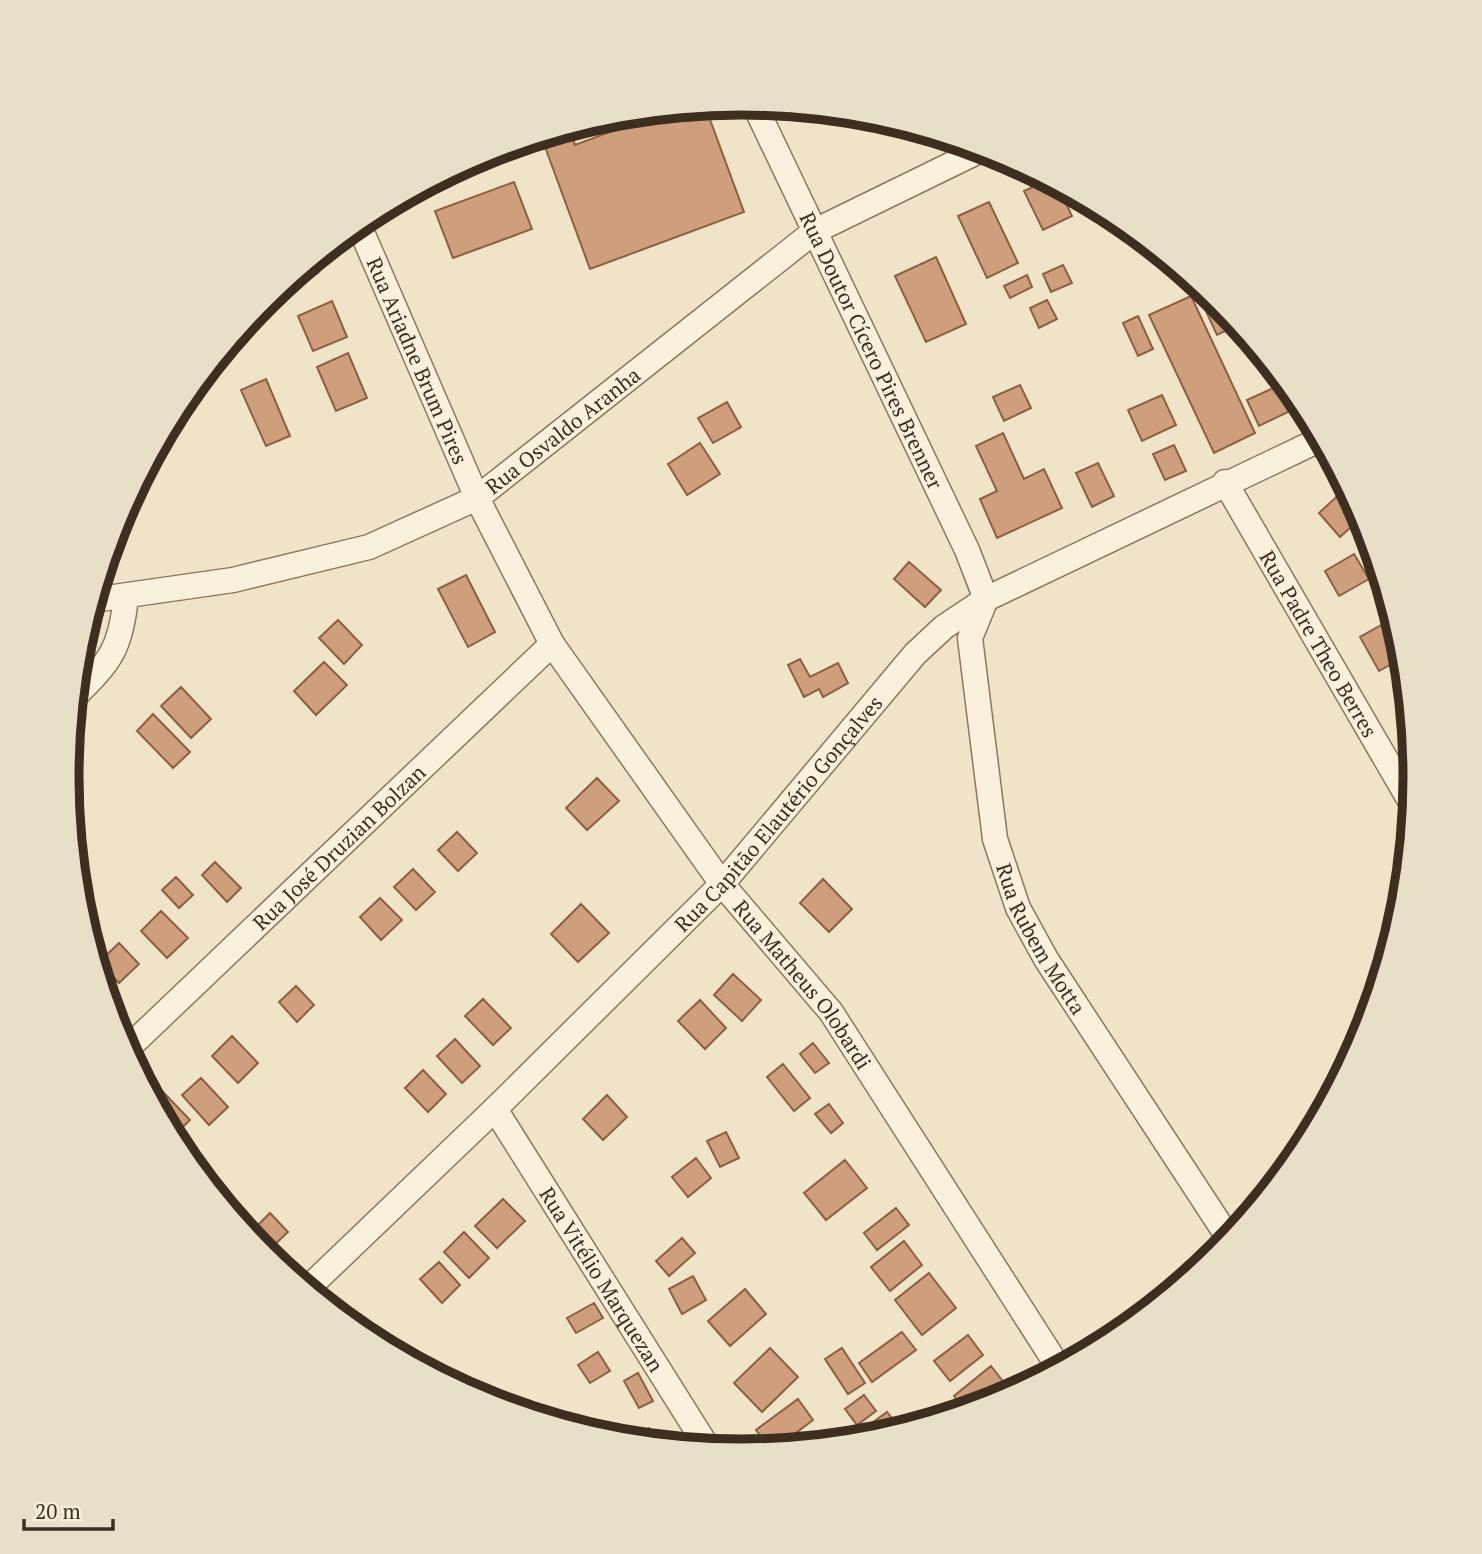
<svg xmlns="http://www.w3.org/2000/svg" width="1482" height="1554" font-family="'PT Serif',serif">
  <rect width="100%" height="100%" fill="#f0e4c8"/>
  <!-- building -->
  <path fill="#cf9f7d" stroke="#8d5f41" stroke-width="2" d="M705 106 744 212 590 269 541 136 568 128 575 145 671 109Z
    M860 114 873 116 885 119 866 128Z
    M1048 180 1057 185 1072 216 1043 230 1024 191Z
    M514 182 532 229 453 258 435 211Z
    M989 202 1018 263 987 278 958 216Z
    M936 257 966 324 926 342 895 276Z
    M312 261 318 273 286 287 284 283Z
    M1063 265 1072 283 1051 292 1043 274Z
    M1027 275 1032 287 1010 298 1004 286Z
    M1191 296 1255 433 1214 453 1149 315Z
    M1047 300 1057 319 1039 328 1030 308Z
    M1218 300 1238 325 1217 335 1204 307Z
    M332 301 347 337 313 351 298 316Z
    M1138 316 1153 349 1138 356 1123 323Z
    M1243 331 1259 350 1249 354 1239 332Z
    M348 353 367 398 336 411 317 367Z
    M266 379 290 436 266 446 241 390Z
    M1282 384 1294 409 1259 426 1247 400Z
    M1020 385 1031 408 1004 421 993 397Z
    M1162 395 1176 425 1142 441 1128 410Z
    M727 402 741 427 713 443 698 418Z
    M1003 433 1024 479 1044 469 1062 508 997 538 980 499 997 491 976 446Z
    M700 443 720 474 687 495 668 464Z
    M1174 445 1186 471 1165 480 1153 454Z
    M1098 463 1114 496 1092 507 1076 473Z
    M1347 487 1363 516 1340 537 1319 513Z
    M1354 554 1369 579 1339 596 1325 571Z
    M909 562 941 590 925 607 894 579Z
    M466 575 495 632 468 647 438 589Z
    M1394 618 1404 657 1379 671 1360 637Z
    M338 620 362 645 344 664 319 638Z
    M800 659 810 677 838 663 848 683 823 697 819 689 804 697 788 665Z
    M324 662 347 685 316 715 294 691Z
    M181 687 211 719 191 738 161 706Z
    M153 714 190 752 173 768 137 731Z
    M597 778 619 801 587 830 566 808Z
    M457 832 477 853 458 871 438 850Z
    M215 862 241 888 227 902 202 875Z
    M413 869 435 892 416 910 394 887Z
    M176 877 193 895 179 908 162 890Z
    M823 879 852 909 829 932 800 903Z
    M380 898 402 920 381 940 360 917Z
    M581 904 609 933 578 962 551 934Z
    M161 911 188 938 167 958 141 931Z
    M119 943 139 964 119 983 99 962Z
    M733 974 761 1000 742 1021 714 995Z
    M296 986 314 1005 297 1022 279 1002Z
    M483 999 511 1028 493 1045 465 1016Z
    M700 1000 726 1028 705 1049 678 1021Z
    M232 1036 258 1063 238 1083 212 1056Z
    M455 1039 480 1066 462 1083 437 1056Z
    M813 1043 829 1063 815 1073 800 1054Z
    M783 1064 810 1098 794 1111 767 1077Z
    M423 1070 446 1094 428 1112 405 1088Z
    M201 1078 228 1107 209 1125 182 1095Z
    M163 1092 190 1120 172 1137 153 1101Z
    M607 1095 627 1117 603 1140 583 1119Z
    M829 1104 843 1123 831 1133 815 1114Z
    M726 1132 739 1158 720 1167 707 1141Z
    M696 1158 711 1178 688 1197 672 1177Z
    M845 1160 867 1188 826 1220 804 1193Z
    M503 1199 525 1221 497 1248 475 1226Z
    M896 1208 909 1225 877 1250 864 1233Z
    M270 1213 288 1232 272 1247 254 1229Z
    M464 1232 489 1258 469 1278 444 1252Z
    M682 1238 695 1253 669 1276 656 1261Z
    M904 1241 922 1265 890 1291 871 1267Z
    M439 1262 460 1285 442 1303 420 1279Z
    M929 1273 956 1308 922 1335 895 1300Z
    M693 1276 706 1300 682 1314 669 1289Z
    M745 1289 766 1314 730 1346 708 1321Z
    M594 1303 603 1318 576 1333 567 1318Z
    M902 1332 916 1350 872 1382 859 1363Z
    M968 1335 983 1355 950 1381 934 1361Z
    M770 1348 798 1377 762 1412 734 1383Z
    M842 1348 865 1383 848 1394 825 1359Z
    M598 1352 610 1371 590 1383 578 1365Z
    M991 1366 1012 1393 965 1410 954 1396Z
    M638 1373 653 1401 639 1408 624 1381Z
    M864 1395 876 1411 857 1425 845 1409Z
    M798 1399 813 1420 776 1448 770 1449 756 1430Z
    M887 1412 901 1430 861 1440 857 1434Z
    M649 1428 658 1443 628 1440H627Z"/>
  <g fill="none" stroke-linecap="round" stroke-linejoin="round">
    <defs>
      <g id="minor">
        <path id="s1" d="M754 104 967 550 986 599"/>
        <path id="s2" d="M358 223 477 498 552 644 722 884 831 1012 1059 1368"/>
        <path id="s3" d="M1225 482 1413 806"/>
        <path id="s4" d="M986 599 970 638 995 839 1018 908 1046 959 1230 1240"/>
        <path id="s5" d="M93 600 233 580 369 547 477 498 815 231 983 149"/>
        <path d="M74 697C111 661 121 648 126 596"/>
        <path id="s6" d="M126 1050 552 644"/>
        <path id="s7" d="M495 1109 708 1448"/>
        <path id="s8" d="M307 1289 495 1109 722 884 915 654 944 627 986 599 1321 439"/>
      </g>
    </defs>
    <!-- minor casing -->
    <use href="#minor" stroke="#8d765c" stroke-width="27"/>
    <!-- minor -->
    <use href="#minor" stroke="#faf1dc" stroke-width="24"/>
  </g>
  <g text-anchor="middle" dominant-baseline="central" stroke-width="7" stroke-linejoin="round" paint-order="stroke">
    <!-- street labels -->
    <g font-size="21" fill="#3d2e20" stroke="#f7eed8">
      <text stroke="none"><textPath href="#s1" startOffset="273">Rua Doutor Cícero Pires Brenner</textPath></text>
      <text stroke="none"><textPath href="#s2" startOffset="150">Rua Ariadne Brum Pires</textPath></text>
      <text stroke="none"><textPath href="#s5" startOffset="509">Rua Osvaldo Aranha</textPath></text>
      <text stroke="none"><textPath href="#s3" startOffset="187">Rua Padre Theo Berres</textPath></text>
      <text stroke="none"><textPath href="#s8" startOffset="670">Rua Capitão Elautério Gonçalves</textPath></text>
      <text stroke="none"><textPath href="#s6" startOffset="294">Rua José Druzian Bolzan</textPath></text>
      <text stroke="none"><textPath href="#s4" startOffset="355">Rua Rubem Motta</textPath></text>
      <text stroke="none"><textPath href="#s2" startOffset="887">Rua Matheus Olobardi</textPath></text>
      <text stroke="none"><textPath href="#s7" startOffset="201">Rua Vitélio Marquezan</textPath></text>
    </g>
  </g>
  <!-- crop -->
  <path d="M0 0H1482V1554H0ZM79 777a662 662 0 1 1 1324 0a662 662 0 1 1-1324 0Z" fill="#e8dfc9" fill-rule="evenodd"/>
  <path fill="none" stroke="#3d2e20" stroke-width="9" d="M79 777a662 662 0 1 1 1324 0a662 662 0 1 1-1324 0Z"/>
  <!-- scale -->
  <path d="M24 1519v10h89v-10" fill="none" stroke="#3d2e20" stroke-width="3.5"/>
  <text x="35" y="1519" font-size="21" fill="#3d2e20" stroke="#f7eed8" stroke-width="5" paint-order="stroke">20 m</text>
</svg>
